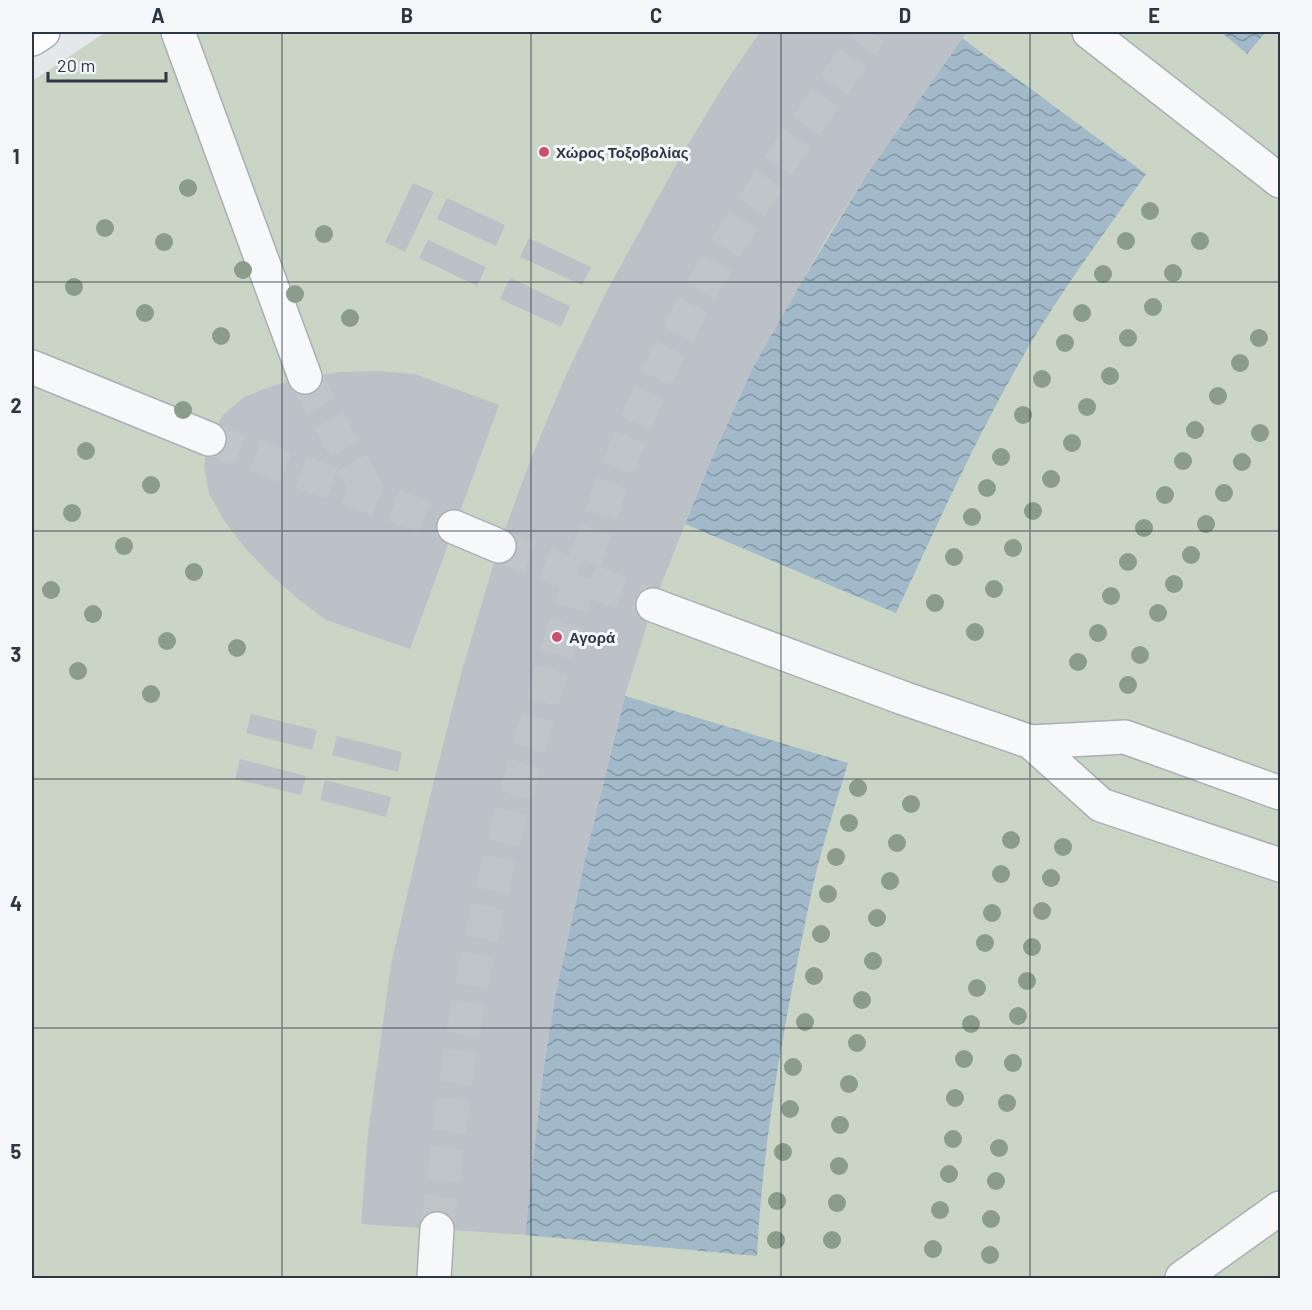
<svg xmlns="http://www.w3.org/2000/svg" width="1312" height="1310" font-family="Barlow,sans-serif">
  <defs>
    <pattern id="water-waves" width="16" height="10" patternUnits="userSpaceOnUse" patternTransform="scale(1.5)"><rect width="16" height="10" fill="#a1b9c9"/><path d="M0 5q4-4 8 0t8 0" fill="none" stroke="#8397a5"/></pattern>
  </defs>
  <rect width="100%" height="100%" fill="#e4e8eb"/>
  <!-- garden -->
  <path fill="#cbd5c6" d="M106 32H1280V1278H32V81Z"/>
  <!-- water -->
  <path fill="url(#water-waves)" d="M1221 32H1266L1247 54Z
    M962 38 1146 174C1103 235 1058 295 1021 360 974 441 936 528 896 613L685 524 710 462 752 369 793 296 867 174Z
    M625 696 848 763C835 807 820 851 811 895 786 1014 763 1134 757 1256L525 1235C534 1154 541 1074 555 994 573 894 601 795 625 696Z"/>
  <!-- building -->
  <path fill="#bcc1c8" d="M760 32H967L867 174 827 237 752 369 710 462 653 605 625 696 588 847 556 993 543 1073 525 1235 361 1224 368 1133 391 964 429 801 462 670 499 546 530 461 566 375 609 287 677 163 725 83Z
    M413 183 434 192 405 252 385 242Z
    M447 198 505 225 496 246 437 219Z
    M529 238 591 267 582 285 520 257Z
    M428 240 486 267 477 286 419 258Z
    M510 278 570 306 561 327 500 299Z
    M378 371 415 374 499 405 410 649 326 620 297 598 270 574 245 548 223 519 209 494 204 466 209 439 223 415 244 397 269 387 305 377 341 372Z
    M251 714 317 730 312 750 246 733Z
    M337 736 402 752 398 772 332 755Z
    M240 759 306 776 301 795 235 779Z
    M325 780 391 797 386 817 320 800Z"/>
  <g fill="none" stroke-linecap="round" stroke-linejoin="round">
    <!-- street-tunnel -->
    <path stroke="#bfc5c9" stroke-width="33" stroke-dasharray="33 16" stroke-linecap="butt" d="M305 377 371 497
      M209 439 454 527
      M499 546 653 605
      M437 1229C449 1137 458 1044 478 953 498 856 525 760 553 665 580 574 609 482 648 396 705 265 790 148 871 32"/>
    <defs>
      <path id="street" d="M178 32 305 377
        M1089 32 1280 181
        M32 367 209 439
        M454 527 499 546
        M653 605 903 698 1031 742 1101 805 1280 865
        M1031 742 1125 737 1280 793
        M434 1278 437 1229
        M1182 1278 1280 1208"/>
      <path id="secondary" d="M32 39 43 32"/>
    </defs>
    <!-- street casing -->
    <use href="#street" stroke="#a9afb5" stroke-width="36"/>
    <!-- secondary casing -->
    <use href="#secondary" stroke="#a9afb5" stroke-width="36"/>
    <!-- street -->
    <use href="#street" stroke="#f7f8fa" stroke-width="33"/>
    <!-- secondary -->
    <use href="#secondary" stroke="#fff" stroke-width="33"/>
  </g>
  <!-- trees -->
  <g fill="#8c9c8a">
    <circle cx="188" cy="188" r="9"/>
    <circle cx="1150" cy="211" r="9"/>
    <circle cx="105" cy="228" r="9"/>
    <circle cx="324" cy="234" r="9"/>
    <circle cx="1126" cy="241" r="9"/>
    <circle cx="1200" cy="241" r="9"/>
    <circle cx="164" cy="242" r="9"/>
    <circle cx="243" cy="270" r="9"/>
    <circle cx="1173" cy="273" r="9"/>
    <circle cx="1103" cy="274" r="9"/>
    <circle cx="74" cy="287" r="9"/>
    <circle cx="295" cy="294" r="9"/>
    <circle cx="1153" cy="307" r="9"/>
    <circle cx="145" cy="313" r="9"/>
    <circle cx="1082" cy="313" r="9"/>
    <circle cx="350" cy="318" r="9"/>
    <circle cx="221" cy="336" r="9"/>
    <circle cx="1128" cy="338" r="9"/>
    <circle cx="1259" cy="338" r="9"/>
    <circle cx="1065" cy="343" r="9"/>
    <circle cx="1240" cy="363" r="9"/>
    <circle cx="1110" cy="376" r="9"/>
    <circle cx="1042" cy="379" r="9"/>
    <circle cx="1218" cy="396" r="9"/>
    <circle cx="1087" cy="407" r="9"/>
    <circle cx="183" cy="410" r="9"/>
    <circle cx="1023" cy="415" r="9"/>
    <circle cx="1195" cy="430" r="9"/>
    <circle cx="1260" cy="433" r="9"/>
    <circle cx="1072" cy="443" r="9"/>
    <circle cx="86" cy="451" r="9"/>
    <circle cx="1001" cy="457" r="9"/>
    <circle cx="1183" cy="461" r="9"/>
    <circle cx="1242" cy="462" r="9"/>
    <circle cx="1051" cy="479" r="9"/>
    <circle cx="151" cy="485" r="9"/>
    <circle cx="987" cy="488" r="9"/>
    <circle cx="1224" cy="493" r="9"/>
    <circle cx="1165" cy="495" r="9"/>
    <circle cx="1033" cy="511" r="9"/>
    <circle cx="72" cy="513" r="9"/>
    <circle cx="972" cy="517" r="9"/>
    <circle cx="1206" cy="524" r="9"/>
    <circle cx="1144" cy="528" r="9"/>
    <circle cx="124" cy="546" r="9"/>
    <circle cx="1013" cy="548" r="9"/>
    <circle cx="1191" cy="555" r="9"/>
    <circle cx="954" cy="557" r="9"/>
    <circle cx="1128" cy="562" r="9"/>
    <circle cx="194" cy="572" r="9"/>
    <circle cx="1174" cy="584" r="9"/>
    <circle cx="994" cy="589" r="9"/>
    <circle cx="51" cy="590" r="9"/>
    <circle cx="1111" cy="596" r="9"/>
    <circle cx="935" cy="603" r="9"/>
    <circle cx="1158" cy="613" r="9"/>
    <circle cx="93" cy="614" r="9"/>
    <circle cx="975" cy="632" r="9"/>
    <circle cx="1098" cy="633" r="9"/>
    <circle cx="167" cy="641" r="9"/>
    <circle cx="237" cy="648" r="9"/>
    <circle cx="1140" cy="655" r="9"/>
    <circle cx="1078" cy="662" r="9"/>
    <circle cx="78" cy="671" r="9"/>
    <circle cx="1128" cy="685" r="9"/>
    <circle cx="151" cy="694" r="9"/>
    <circle cx="858" cy="788" r="9"/>
    <circle cx="911" cy="804" r="9"/>
    <circle cx="849" cy="823" r="9"/>
    <circle cx="1011" cy="840" r="9"/>
    <circle cx="897" cy="843" r="9"/>
    <circle cx="1063" cy="847" r="9"/>
    <circle cx="836" cy="857" r="9"/>
    <circle cx="1001" cy="874" r="9"/>
    <circle cx="1051" cy="878" r="9"/>
    <circle cx="890" cy="881" r="9"/>
    <circle cx="828" cy="894" r="9"/>
    <circle cx="1042" cy="911" r="9"/>
    <circle cx="992" cy="913" r="9"/>
    <circle cx="877" cy="918" r="9"/>
    <circle cx="821" cy="934" r="9"/>
    <circle cx="985" cy="943" r="9"/>
    <circle cx="1032" cy="947" r="9"/>
    <circle cx="873" cy="961" r="9"/>
    <circle cx="814" cy="976" r="9"/>
    <circle cx="1027" cy="981" r="9"/>
    <circle cx="977" cy="988" r="9"/>
    <circle cx="862" cy="1000" r="9"/>
    <circle cx="1018" cy="1016" r="9"/>
    <circle cx="805" cy="1022" r="9"/>
    <circle cx="971" cy="1024" r="9"/>
    <circle cx="857" cy="1043" r="9"/>
    <circle cx="964" cy="1059" r="9"/>
    <circle cx="1013" cy="1063" r="9"/>
    <circle cx="793" cy="1067" r="9"/>
    <circle cx="849" cy="1084" r="9"/>
    <circle cx="955" cy="1098" r="9"/>
    <circle cx="1007" cy="1103" r="9"/>
    <circle cx="790" cy="1109" r="9"/>
    <circle cx="840" cy="1125" r="9"/>
    <circle cx="953" cy="1139" r="9"/>
    <circle cx="999" cy="1148" r="9"/>
    <circle cx="783" cy="1152" r="9"/>
    <circle cx="839" cy="1166" r="9"/>
    <circle cx="949" cy="1174" r="9"/>
    <circle cx="996" cy="1181" r="9"/>
    <circle cx="777" cy="1201" r="9"/>
    <circle cx="837" cy="1203" r="9"/>
    <circle cx="940" cy="1210" r="9"/>
    <circle cx="991" cy="1219" r="9"/>
    <circle cx="776" cy="1240" r="9"/>
    <circle cx="832" cy="1240" r="9"/>
    <circle cx="933" cy="1249" r="9"/>
    <circle cx="990" cy="1255" r="9"/>
  </g>
  <!-- grid -->
  <path fill="none" stroke="#2c3743" stroke-width="1.5" stroke-opacity="0.55" d="M282 32V1278M531 32V1278M781 32V1278M1030 32V1278M32 282H1280M32 531H1280M32 779H1280M32 1028H1280"/>
  <!-- markers -->
  <g fill="#c9506e" stroke="#f4f6f9" stroke-width="2">
    <circle cx="544" cy="152" r="6"/>
    <circle cx="557" cy="637" r="6"/>
  </g>
  <g text-anchor="middle" dominant-baseline="central" stroke-width="6" stroke-linejoin="round" paint-order="stroke">
    <!-- poi labels -->
    <g font-size="15" font-weight="bold" fill="#2c3743" stroke="#f4f6f9" text-anchor="start">
      <text x="556" y="152">Χώρος Τοξοβολίας</text>
      <text x="569" y="637">Αγορά</text>
    </g>
  </g>
  <!-- border -->
  <rect width="1312" height="1310" fill="none" stroke="#f4f6f9" stroke-width="66"/>
  <!-- scale -->
  <path d="M48 72v9h118v-9" fill="none" stroke="#2c3743" stroke-width="3"/>
  <text x="57" y="72" font-size="18" fill="#2c3743" stroke="#f4f6f9" stroke-width="4.5" paint-order="stroke">20 m</text>
  <rect x="33" y="33" width="1246" height="1244" fill="none" stroke="#2c3743" stroke-width="2"/>
  <g font-size="20" text-anchor="middle" font-weight="bold" fill="#2c3743">
    <text x="158" y="23">A</text>
    <text x="407" y="23">B</text>
    <text x="656" y="23">C</text>
    <text x="905" y="23">D</text>
    <text x="1154" y="23">E</text>
    <text x="16" y="164">1</text>
    <text x="16" y="413">2</text>
    <text x="16" y="662">3</text>
    <text x="16" y="911">4</text>
    <text x="16" y="1159">5</text>
  </g>
</svg>
